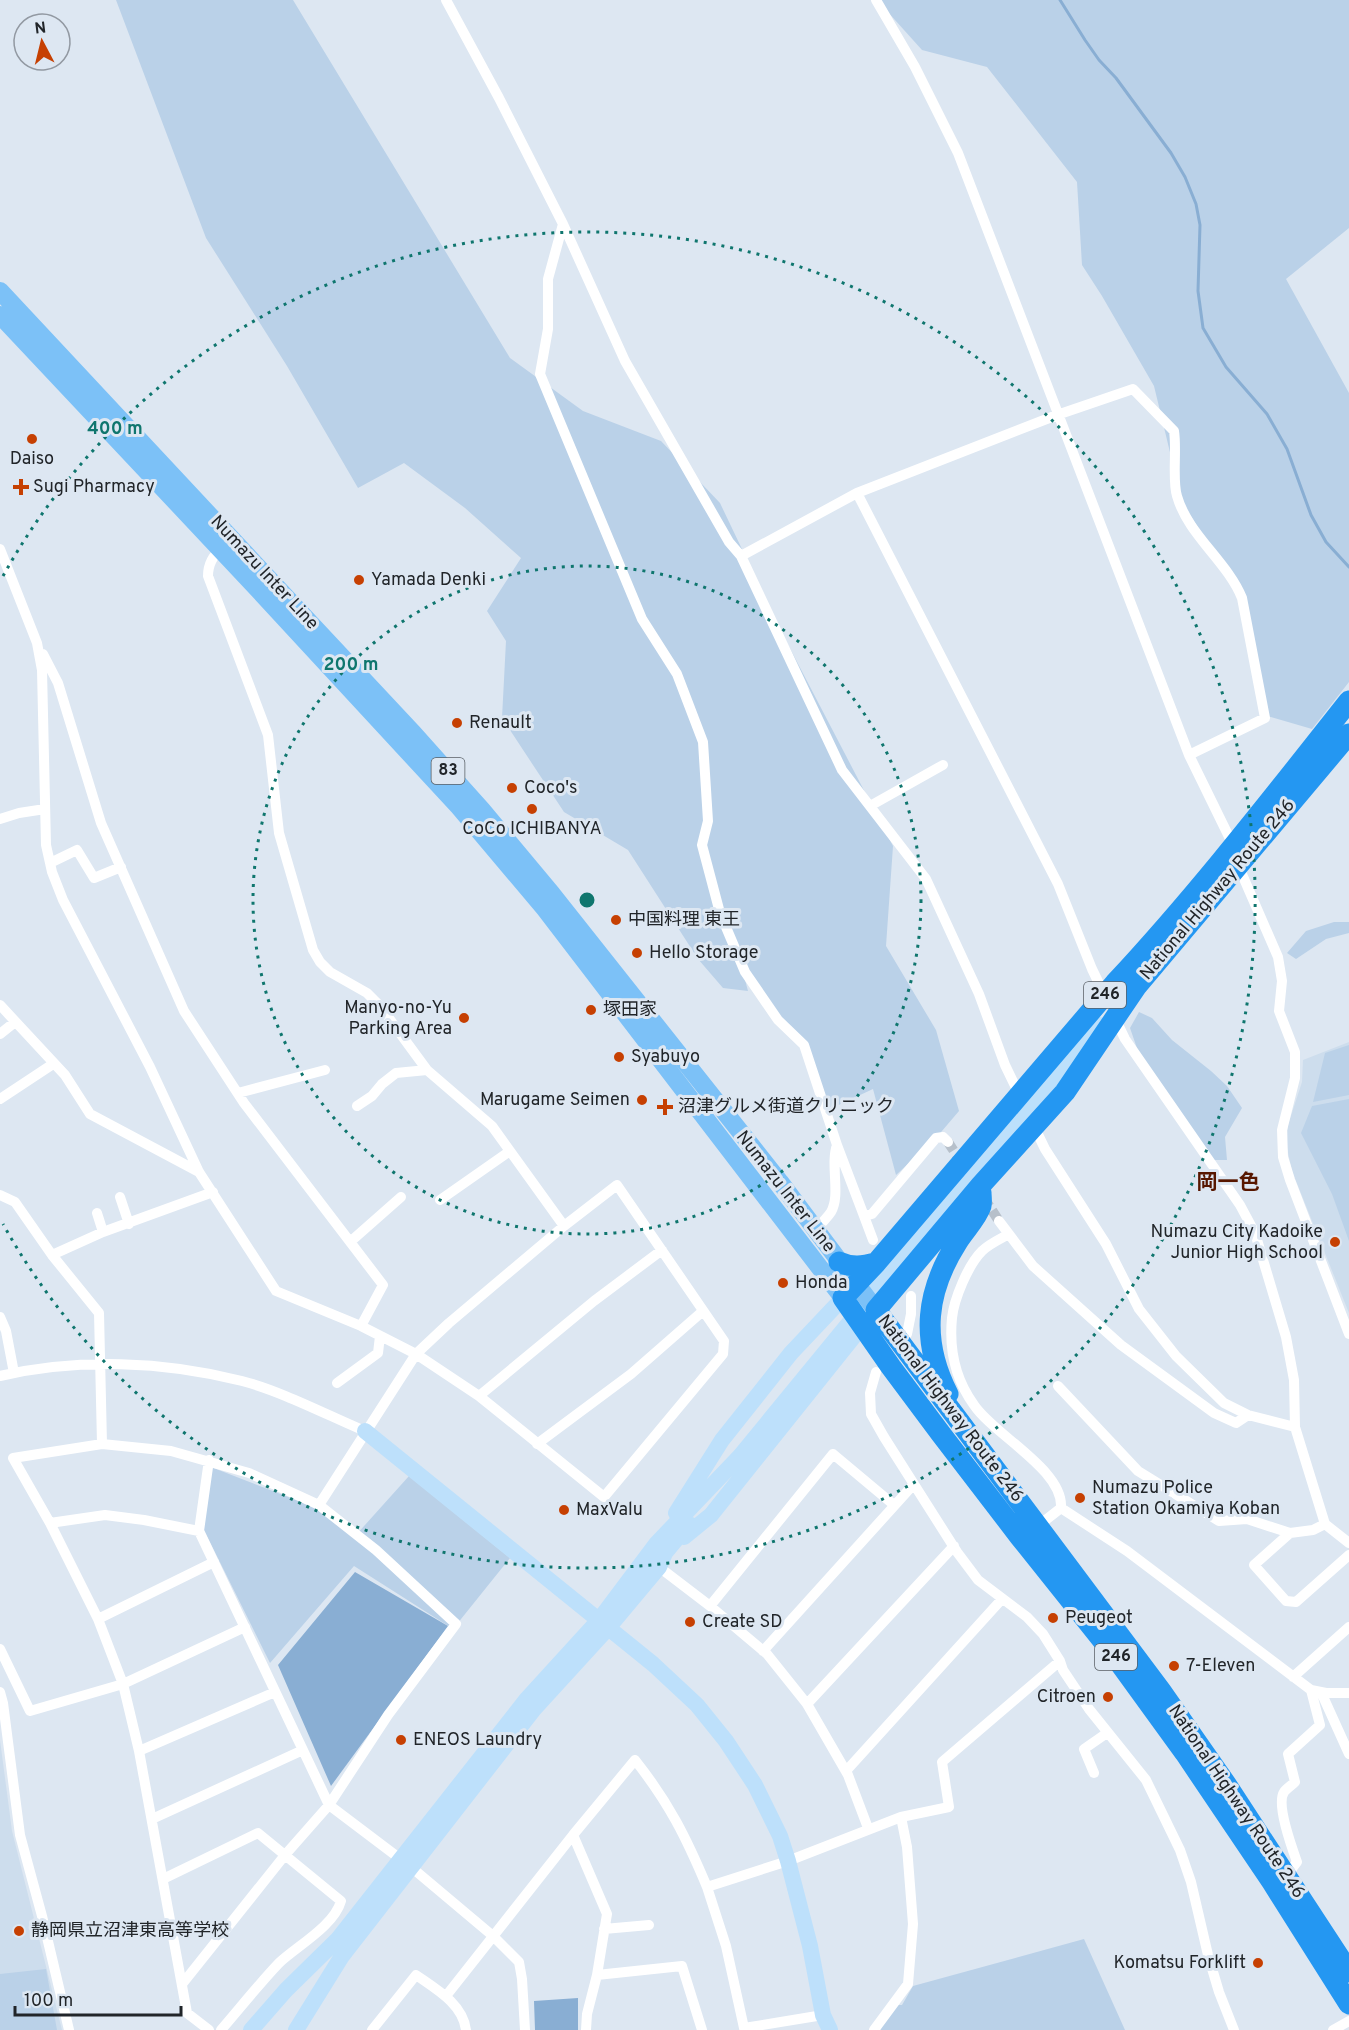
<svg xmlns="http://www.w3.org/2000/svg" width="1349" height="2030" font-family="Overpass,'Noto Sans JP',sans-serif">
  <rect width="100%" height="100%" fill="#dde7f2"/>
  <!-- built -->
  <path fill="#cddded" d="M1349 1042V1313L1292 1171 1287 1148 1288 1125 1302 1082 1303 1060Z
    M0 1740 12 1831 62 2030H0Z"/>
  <!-- green -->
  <path fill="#bad1e8" d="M116 0H293L510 358 583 411 661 441 720 503 783 635 893 846 886 946 936 1030 959 1111 936 1138 896 1175 873 1089 830 1109 805 1050 779 1025 737 950 748 991 723 988 698 959 628 850 564 812 502 718 506 641 487 611 521 558 465 508 404 463 358 488 287 366 206 238Z
    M877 0H1349V228L1286 279 1349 393V682L1312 729 1267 716 1240 594 1182 502 1154 386 1102 296 1082 265 1077 182 987 67 922 50Z
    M1334 922H1349V933L1326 939 1296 959 1287 953 1306 931Z
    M1139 1012 1152 1018 1172 1040 1211 1071 1227 1086 1242 1108 1225 1137 1227 1160H1209L1139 1054 1130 1028Z
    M1349 1045V1095L1313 1102 1325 1053Z
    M1349 1099V1241L1332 1194 1301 1133 1312 1106Z
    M211 1467 319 1509 356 1535 409 1476 510 1558 453 1629 354 1566 270 1663 203 1528Z
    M1084 1939 1125 2030H880L893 2005H902L913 1986Z
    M46 1969 57 2030H0V1974Z"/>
  <!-- water -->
  <path fill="#89aed3" d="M355 1572 448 1626 331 1786 278 1665Z
    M578 1998V2030H535L534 2001Z"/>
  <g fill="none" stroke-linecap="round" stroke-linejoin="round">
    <!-- stream -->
    <path stroke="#89aed3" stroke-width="3" d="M1060 0 1085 40 1099 60 1116 78 1171 153 1185 177 1196 204 1200 225 1198 291 1203 328 1226 367 1267 414 1287 449 1311 515 1326 542 1349 567"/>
    <!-- street-tunnel -->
    <path stroke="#b7c0ca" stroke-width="10" stroke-dasharray="10 5" stroke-linecap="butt" d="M948 1142 963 1165
      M984 1198 999 1221"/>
    <!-- street -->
    <path stroke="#fff" stroke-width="10" d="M446 0 499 98 563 224 625 361 729 542 741 556 857 493 1057 415 1133 389 1174 431C1177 450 1172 481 1177 496 1188 535 1227 561 1242 598L1265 718 1189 755
      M876 0 915 67 958 153 1189 755 1234 847
      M563 224 548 279V329L540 374 642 619 677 674 703 742 708 821 702 845 720 913 745 972 778 1020 804 1045 837 1145
      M857 493 1058 884 1092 969 1105 996
      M222 547C213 556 208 564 208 576L268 735 279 833 313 950 320 962 330 972 367 993 380 1006 427 1070 492 1126 564 1226
      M0 549 37 643 42 670 46 845 52 872 63 900 150 1067 199 1172 276 1291 361 1326 416 1354 479 1396 604 1497 723 1354 724 1341 617 1185 564 1226 449 1323 416 1354 319 1505
      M741 556 842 770 926 879 979 994 1005 1065 1020 1096
      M43 654 58 683 101 823 184 1011 244 1103 383 1285 361 1326
      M870 806 943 765
      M0 819 19 813 45 809
      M50 863 77 850 94 878 121 867
      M1238 865 1278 957 1282 981 1279 1011 1295 1052V1078L1282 1130 1283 1157 1290 1180 1349 1334
      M0 1005 65 1075 90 1114 199 1172
      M1114 1016 1125 1039 1240 1205 1255 1233 1286 1337 1294 1380 1295 1427 1325 1524 1349 1543
      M0 1034 15 1022
      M238 1093 325 1070
      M0 1099 53 1064
      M357 1106 372 1096 382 1084 396 1073 427 1070
      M1033 1124 1045 1149 1106 1244 1139 1309 1176 1356 1224 1403 1248 1415 1295 1427
      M0 1195 15 1202 52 1255 99 1313 102 1444
      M120 1197 129 1224
      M440 1200 510 1151
      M97 1213 103 1232
      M864 1216 873 1240
      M999 1221 1033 1266 1121 1345 1214 1413 1236 1423 1248 1415
      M815 1230C821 1224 827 1218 831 1212 841 1195 830 1165 837 1145L864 1216 872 1214 936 1138 943 1137 948 1142
      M1009 1234C1000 1239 989 1244 982 1251 968 1265 954 1299 952 1318 949 1349 955 1379 974 1405 994 1435 1064 1470 1061 1508L1038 1526
      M350 1242 401 1197
      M52 1255 103 1232 213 1192
      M0 1317 6 1331 14 1373
      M907 1334 911 1314V1296
      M876 1372 870 1393 871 1414 884 1437 957 1552 978 1580 1027 1617 1043 1634 1060 1661 1063 1670 1089 1709 1146 1780 1180 1850 1191 1882 1208 1955 1219 1992 1234 2030
      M0 1376C79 1358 163 1361 242 1381 281 1391 327 1415 365 1431
      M337 1383 378 1353 380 1336
      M1058 1386 1138 1471 1219 1521 1247 1519 1290 1533 1313 1530 1325 1524
      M479 1396 594 1301 662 1250
      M537 1444 631 1374 703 1311
      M209 1460 199 1531 329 1805 411 1867 493 1936 519 1962 522 1979 525 2030
      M1061 1508 1127 1551 1311 1690 1326 1693H1349
      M50 1523 105 1515 144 1520 199 1531
      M1290 1533 1254 1565 1286 1601 1296 1602 1349 1555
      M659 1567 710 1606 767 1654 807 1704 848 1775 868 1828
      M710 1606 833 1454 894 1505
      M98 1619 214 1562
      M0 1649 30 1711 123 1684 245 1627
      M763 1651 914 1484
      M1293 1677 1349 1627
      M0 1692 3 1703 20 1835 42 1916 69 2030
      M1321 1692 1349 1754
      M807 1704 954 1546
      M139 1751 275 1692
      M846 1771 1002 1599
      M1094 1773 1084 1749 1107 1733
      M152 1819 303 1750
      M573 1835 607 1914 597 1975 587 2014 586 2030
      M1287 1875 1297 1862C1292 1848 1276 1804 1284 1792 1287 1788 1292 1785 1295 1782L1288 1754 1320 1725 1311 1690
      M163 1879 258 1833 341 1901C334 1926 297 1946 279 1963 259 1984 240 2008 221 2030
      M604 1929 649 1925
      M597 1975 682 1966 702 2030
      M183 1983 285 1855 329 1805 388 1715 456 1624 376 1550 319 1505 249 1473 171 1451 102 1444 13 1458 50 1523 98 1619 123 1684 139 1751 187 2013 209 2030
      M446 1996 573 1835 635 1760C669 1803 686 1837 707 1887
      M823 2015 744 2028 726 1946 707 1887 788 1861 901 1817 949 1807 942 1762 1060 1661
      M372 2030 416 1975C436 1989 463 2004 466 2030
      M874 2030 908 1984 913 1924 907 1847 901 1817
      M1333 2030 1349 2021"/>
    <!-- secondary -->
    <path stroke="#bde0fb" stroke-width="16" d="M365 1431 653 1664 697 1705 726 1741 755 1785 780 1836 788 1861 810 1946 823 2015 830 2030
      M676 1513 722 1440 791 1353 843 1298
      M684 1537 711 1515 863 1325
      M251 2030 286 1990 338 1939 526 1700 599 1620 656 1544 740 1456 982 1161 1100 1025
      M296 2030 342 1956 534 1709 608 1628 659 1567 665 1553 689 1524"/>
    <!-- primary -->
    <path stroke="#7cc1f7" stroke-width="18" d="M0 291 413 733 482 810 552 894 780 1182 876 1310
      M0 315 252 583 459 807 545 909 843 1298"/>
    <!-- highway -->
    <path stroke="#2497f2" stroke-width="21" d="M1349 701C1273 797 1198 894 1115 983L876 1263 843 1298 891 1367 941 1434 1020 1537 1111 1651 1185 1753 1272 1882 1349 2004
      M1349 734 1136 987 1065 1092 981 1185 876 1310 1161 1691 1226 1784 1349 1972
      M839 1262C852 1268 863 1266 876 1263
      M948 1394C920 1339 926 1291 958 1241 965 1230 977 1218 981 1206 982 1202 981 1196 981 1192"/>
  </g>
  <!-- distance rings -->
  <g fill="none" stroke="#0f766e" stroke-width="3" stroke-dasharray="3 6">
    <circle cx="587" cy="900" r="334"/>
    <path d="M3 576A668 668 0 1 1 3 1224"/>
  </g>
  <!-- markers -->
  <g fill="#c64002" stroke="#dde7f2" stroke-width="2">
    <circle cx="32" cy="439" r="6"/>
    <path d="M18 478h6v6h6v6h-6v6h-6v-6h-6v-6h6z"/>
    <circle cx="359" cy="580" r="6"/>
    <circle cx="457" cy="723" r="6"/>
    <circle cx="512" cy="788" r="6"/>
    <circle cx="532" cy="809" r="6"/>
    <circle cx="616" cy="920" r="6"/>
    <circle cx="637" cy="953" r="6"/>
    <circle cx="591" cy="1010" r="6"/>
    <circle cx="464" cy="1018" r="6"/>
    <circle cx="619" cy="1057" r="6"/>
    <circle cx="642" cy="1100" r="6"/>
    <path d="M662 1098h6v6h6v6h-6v6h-6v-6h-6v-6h6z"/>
    <circle cx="1335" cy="1242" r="6"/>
    <circle cx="783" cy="1283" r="6"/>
    <circle cx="1080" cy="1498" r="6"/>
    <circle cx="564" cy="1510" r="6"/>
    <circle cx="1053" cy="1618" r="6"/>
    <circle cx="690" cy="1622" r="6"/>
    <circle cx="1174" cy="1666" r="6"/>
    <circle cx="1108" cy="1697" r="6"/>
    <circle cx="401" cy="1740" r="6"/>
    <circle cx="19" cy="1931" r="6"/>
    <circle cx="1258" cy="1963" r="6"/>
  </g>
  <g text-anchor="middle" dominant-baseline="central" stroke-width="6" stroke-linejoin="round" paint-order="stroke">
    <!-- shield labels -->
    <g fill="#dde7f2" stroke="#595f65" stroke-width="1.5">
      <rect x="431.5" y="758" width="33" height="26" rx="4.5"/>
      <rect x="1084" y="982" width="42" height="26" rx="4.5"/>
      <rect x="1095" y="1644" width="42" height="26" rx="4.5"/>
    </g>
    <g font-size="16" font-weight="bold" fill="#212529">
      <text x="448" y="771">83</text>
      <text x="1105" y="995">246</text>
      <text x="1116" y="1657">246</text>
    </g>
    <!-- poi labels -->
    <g font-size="18" fill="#212529" stroke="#dde7f2" text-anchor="start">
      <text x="32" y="459" text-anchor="middle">Daiso</text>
      <text x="33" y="487">Sugi Pharmacy</text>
      <text x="371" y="580">Yamada Denki</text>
      <text x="469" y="723">Renault</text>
      <text x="524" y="788">Coco's</text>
      <text x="532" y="829" text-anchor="middle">CoCo ICHIBANYA</text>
      <text x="628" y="920">中国料理 東王</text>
      <text x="649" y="953">Hello Storage</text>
      <text x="452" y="1008" text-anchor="end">Manyo-no-Yu<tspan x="452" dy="21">Parking Area</tspan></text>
      <text x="603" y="1010">塚田家</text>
      <text x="631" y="1057">Syabuyo</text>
      <text x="630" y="1100" text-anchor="end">Marugame Seimen</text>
      <text x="678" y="1107">沼津グルメ街道クリニック</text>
      <text x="1323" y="1232" text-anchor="end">Numazu City Kadoike<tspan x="1323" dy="21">Junior High School</tspan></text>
      <text x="795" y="1283">Honda</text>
      <text x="1092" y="1488">Numazu Police<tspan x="1092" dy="21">Station Okamiya Koban</tspan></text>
      <text x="576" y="1510">MaxValu</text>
      <text x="1065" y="1618">Peugeot</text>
      <text x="702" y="1622">Create SD</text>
      <text x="1186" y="1666">7-Eleven</text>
      <text x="1096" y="1697" text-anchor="end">Citroen</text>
      <text x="413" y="1740">ENEOS Laundry</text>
      <text x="31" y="1931">静岡県立沼津東高等学校</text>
      <text x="1246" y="1963" text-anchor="end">Komatsu Forklift</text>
    </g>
    <!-- street labels -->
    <g font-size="18" fill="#212529" stroke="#dde7f2">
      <text transform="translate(264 573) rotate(47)">Numazu Inter Line</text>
      <text transform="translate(1218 890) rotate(-50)">National Highway Route 246</text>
      <text transform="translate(785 1192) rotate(52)">Numazu Inter Line</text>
      <text transform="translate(950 1409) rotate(53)">National Highway Route 246</text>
      <text transform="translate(1236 1802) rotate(56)">National Highway Route 246</text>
    </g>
    <!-- quarter labels -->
    <g font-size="21" font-weight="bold" fill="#571700" stroke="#dde7f2">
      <text x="1228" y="1183">岡一色</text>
    </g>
  </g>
  <circle cx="587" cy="900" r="9" fill="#0f766e" stroke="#dde7f2" stroke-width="3"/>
  <g font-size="18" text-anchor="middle" font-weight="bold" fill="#0f766e" stroke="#dde7f2" stroke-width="6" stroke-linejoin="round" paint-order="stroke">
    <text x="115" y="434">400 m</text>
    <text x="351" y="670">200 m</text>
  </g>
  <!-- north arrow -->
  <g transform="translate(42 42) rotate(353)"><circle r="28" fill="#dde7f2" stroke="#9299a2" stroke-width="1.5"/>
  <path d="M0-4.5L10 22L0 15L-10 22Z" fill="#c64002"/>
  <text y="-9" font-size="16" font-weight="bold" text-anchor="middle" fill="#212529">N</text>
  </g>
  <!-- scale -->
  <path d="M15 2006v9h166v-9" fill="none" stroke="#212529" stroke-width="3"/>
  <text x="24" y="2006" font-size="18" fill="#212529" stroke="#dde7f2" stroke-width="4.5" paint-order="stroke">100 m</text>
</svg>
